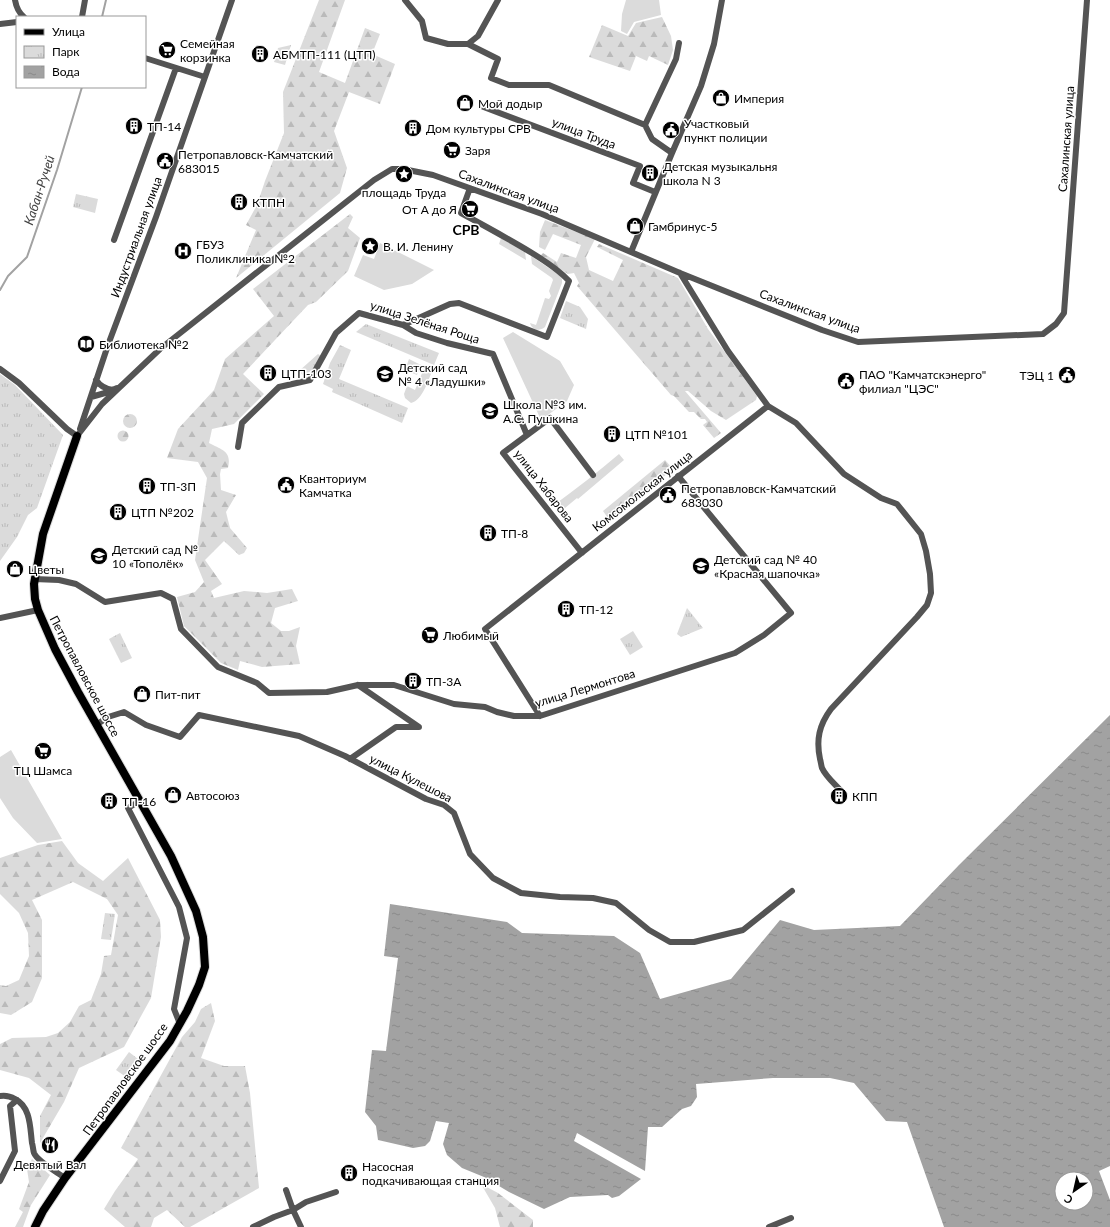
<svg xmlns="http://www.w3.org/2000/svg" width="1110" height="1227" font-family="Lato,sans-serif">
  <defs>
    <pattern id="forest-firs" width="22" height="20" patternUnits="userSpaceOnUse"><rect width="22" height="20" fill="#dbdbdb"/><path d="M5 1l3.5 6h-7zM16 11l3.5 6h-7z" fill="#bababa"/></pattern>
    <pattern id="park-tufts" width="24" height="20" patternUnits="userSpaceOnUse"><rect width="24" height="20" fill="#dbdbdb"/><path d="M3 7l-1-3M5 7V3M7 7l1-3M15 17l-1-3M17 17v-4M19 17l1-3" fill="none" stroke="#bababa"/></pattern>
    <pattern id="water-ripples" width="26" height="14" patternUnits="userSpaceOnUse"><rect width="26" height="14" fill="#a2a2a2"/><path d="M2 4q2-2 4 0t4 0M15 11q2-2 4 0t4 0" fill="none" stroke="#8a8a8a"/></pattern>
  </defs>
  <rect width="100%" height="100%" fill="#fff"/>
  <!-- green -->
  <path fill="#dbdbdb" d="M626 0H659L661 15 634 22 627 34 621 31 622 14Z
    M501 238 525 252 526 260 499 244Z
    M380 243 434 270 412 284 384 290 354 276 363 255 374 259Z
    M531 256 559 275 562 279V283L545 327C539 332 532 330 530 323L536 325 545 298 549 299 551 296 549 291 553 280 552 278 532 264Z
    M513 332 560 361 574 385 567 401 541 420 503 338Z
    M409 359 421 365 417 375 405 370Z
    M425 366 433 369C428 380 423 400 411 403L405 398 404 394 407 386 415 390Z
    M619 454 624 460 578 499 577 498 559 513 554 505C576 489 598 472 619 454Z
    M11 750 62 839 37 843 13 818 0 798V757Z"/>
  <!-- forest -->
  <path fill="url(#forest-firs)" d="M319 0H345L319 72 345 83 365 28 380 34 372 54 395 64 380 104 349 92 334 131 347 168 340 193 236 278 256 230 246 225 257 205 265 181 284 133 283 92Z
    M662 17 671 36 673 50 668 65 649 56 647 61 636 56 630 71 589 57 602 25 628 36 636 23Z
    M350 214 353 217 348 228 360 238 348 271 316 302 308 305 243 374 264 394 234 424 212 429 209 443C222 450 232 451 228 468L221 469 220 474 221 490 236 495 226 512 230 528 247 548 244 553 239 555 224 541 205 560 222 584 211 591 214 598 244 591 267 593 292 589 298 601 275 608 271 623 281 631H289L300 627 296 646 300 664 262 667 240 661 238 670 221 663 184 626 177 597 195 592 204 582 195 560 207 478 198 462 167 458 178 429 214 390 225 359 274 316 253 289Z
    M545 220 595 239 586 257 589 270 613 281 623 260 597 247 599 244 678 278 708 329 757 396 756 400 726 420 711 411 688 391H685L721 433 714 438 703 425 707 422 705 419H701L694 412H689L674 396 671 395 577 286 579 283 574 273 568 274 541 257V255L543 253 557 262 561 253 576 258 581 245 553 234 545 250 539 247 540 232Z
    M123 421a7 7 0 1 1 14 0a7 7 0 1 1-14 0Z
    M117.5 436a5.5 5.5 0 1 1 11 0a5.5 5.5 0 1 1-11 0Z
    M665 460 673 469 610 521 603 511Z
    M62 841 78 863 103 881 128 858 160 920 161 937 151 998 124 1047 79 1068 64 1102 40 1143V1116L51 1095 29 1078 0 1070V1044L12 1038 46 1037 58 1033 70 1022 79 1006 91 1000 101 974 104 956 111 955 118 915 107 899 73 882 32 900 42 920V978L32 1002 11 1015 0 1013V985L6 986 19 980 29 956 28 933 19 913 0 894V858L38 845Z
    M211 1003 215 1021 201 1058 224 1066H245L250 1093 259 1188 190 1227H185L167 1210 154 1218 151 1227H125L104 1209 115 1191 138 1159 121 1148 182 1037 195 1022 201 1009Z
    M32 1159 50 1175 31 1205 23 1227H15L23 1212 19 1209 29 1182 27 1169Z
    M481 1184 498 1193 533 1220V1227H500L495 1208Z"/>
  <!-- park -->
  <path fill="url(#park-tufts)" d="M291 45 285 65 274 62 278 48Z
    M76 194 98 199 95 213 73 207Z
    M566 301 580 307 588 319 586 329 560 318Z
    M366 324 439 353 434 365 356 332Z
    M340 345 351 350 339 379 408 408 402 423 332 392 333 389 323 384 330 363Z
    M318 354 321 356 313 369 304 376 299 371Z
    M0 374 15 385 63 435 37 508 28 515 17 537 0 561Z
    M687 608 703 628 681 637 677 634Z
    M633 631 643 647 630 655 620 639Z
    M120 633 132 658 121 663 109 639Z
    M105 913 115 914 111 940 101 939Z
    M129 1052 138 1059 126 1077 116 1070Z"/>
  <!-- water -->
  <path fill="url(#water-ripples)" fill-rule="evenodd" d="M1110 715V1166L1099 1171 1110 1200V1227H944L907 1122 886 1121 854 1083 830 1078H773L696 1084 697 1097 691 1106 682 1109 662 1127H648L645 1171 577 1133 574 1141 641 1179 619 1196 612 1198 608 1195 570 1197 544 1209 509 1192 484 1177 462 1168 447 1155 443 1144 449 1123 436 1121 430 1141 425 1146 413 1148 378 1140 376 1126 365 1112 372 1050 386 1051 398 958 384 956 390 904 507 922 522 933 614 936 640 953 660 999 731 979 780 920 814 930 900 926 960 864ZM1062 1179H1086V1203H1062Z"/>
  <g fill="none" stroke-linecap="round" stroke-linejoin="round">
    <!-- stream -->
    <path stroke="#a2a2a2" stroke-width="2" d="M102 17 106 0
      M0 290 8 276 27 257 57 170 82 87"/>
    <defs>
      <path id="major" d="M35 1227 43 1211 65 1178 170 1041 187 1011 199 985 205 967 203 937 196 911 171 856 78 692 55 649 38 610 35 599 34 584 43 534 77 436"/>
    </defs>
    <!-- major casing -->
    <use href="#major" stroke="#dbdbdb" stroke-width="10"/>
    <!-- minor -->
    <path stroke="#545454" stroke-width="6" d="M15 0C16 6 19 13 24 17
      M405 0 422 21 426 38 448 44H468L478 36 498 0
      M82 17 85 0
      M0 24 17 22
      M468 44 498 59 491 78 509 85H549L645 125
      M145 58 205 77
      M481 106 640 166 633 183 655 192
      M672 153 652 139 645 125 676 59 679 43
      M114 240 176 68
      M631 252 672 153 701 86 714 44 722 0
      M680 273 728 351 768 406 796 423 844 474 881 498 897 504 921 534 926 551 930 574 931 593 927 605 917 617 831 709C819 725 816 740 820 759 821 762 821 765 822 768 826 777 836 785 842 792
      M403 325 450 304 459 303 547 337 569 281C559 270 545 261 532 253 509 239 485 226 461 213L470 188
      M0 369 19 383 67 429 77 436
      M96 380C100 386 105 389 113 390
      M91 397 105 393 117 388
      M80 429 108 345 156 217 232 0
      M77 436 102 404 160 349 374 180 392 169H403L433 175 542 214 680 273 822 330 858 342 1043 334 1056 324 1064 313 1087 0
      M238 447 242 423 279 387 310 380 336 333 359 313 403 325 416 333 447 343 493 354 527 435
      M582 553 503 453 550 418 593 475
      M34 579 59 580 76 584 105 602 161 593 173 599 181 629 218 667 257 683 269 693 327 692 358 685H394L454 704 485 707 497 712 514 716H540L735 653 764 635 791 613 678 476
      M0 618 38 610
      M540 716 485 629 768 406
      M96 725 108 717 124 712 146 725 180 737 199 715 299 736 345 756 426 799 444 805 454 813 470 854 493 878 521 893 560 897 593 898 616 903 649 930 670 942H694L743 930 792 891
      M350 759 396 727H419L358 685
      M140 801 128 808 179 907 187 938 174 1009 180 1024
      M0 1096C6 1095 10 1096 15 1099 31 1107 30 1128 32 1143 33 1146 33 1150 34 1153 37 1161 57 1172 65 1178
      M0 1181 15 1151 10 1106 17 1100
      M286 1190 293 1210 301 1227
      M253 1227 274 1217 293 1210 306 1202 336 1192
      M769 1227 791 1218"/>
    <!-- major -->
    <use href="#major" stroke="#000" stroke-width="8"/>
  </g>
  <!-- icons -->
  <defs>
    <symbol id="supermarket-disc" viewBox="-11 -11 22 22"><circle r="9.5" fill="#000" stroke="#fff"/><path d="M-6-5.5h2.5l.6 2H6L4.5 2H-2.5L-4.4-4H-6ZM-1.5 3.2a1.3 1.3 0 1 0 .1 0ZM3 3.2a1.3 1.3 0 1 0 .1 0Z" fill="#fff"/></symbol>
    <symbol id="building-disc" viewBox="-11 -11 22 22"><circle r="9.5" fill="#000" stroke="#fff"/><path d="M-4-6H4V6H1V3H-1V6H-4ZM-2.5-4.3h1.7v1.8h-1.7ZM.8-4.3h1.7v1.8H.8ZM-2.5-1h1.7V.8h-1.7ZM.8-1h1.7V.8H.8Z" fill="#fff"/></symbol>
    <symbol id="shop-disc" viewBox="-11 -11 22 22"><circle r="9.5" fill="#000" stroke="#fff"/><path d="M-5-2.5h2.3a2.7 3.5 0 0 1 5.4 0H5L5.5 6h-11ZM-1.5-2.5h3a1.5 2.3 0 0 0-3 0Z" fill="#fff"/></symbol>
    <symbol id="civic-disc" viewBox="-11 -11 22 22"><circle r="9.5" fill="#000" stroke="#fff"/><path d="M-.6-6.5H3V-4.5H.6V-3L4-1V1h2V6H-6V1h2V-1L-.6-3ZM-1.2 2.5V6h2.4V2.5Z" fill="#fff"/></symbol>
    <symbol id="sight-disc" viewBox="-11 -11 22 22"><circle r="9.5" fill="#000" stroke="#fff"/><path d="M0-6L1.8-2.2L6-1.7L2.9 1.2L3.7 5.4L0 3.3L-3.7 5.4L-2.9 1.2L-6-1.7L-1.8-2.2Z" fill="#fff"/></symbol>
    <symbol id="hospital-disc" viewBox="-11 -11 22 22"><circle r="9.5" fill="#000" stroke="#fff"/><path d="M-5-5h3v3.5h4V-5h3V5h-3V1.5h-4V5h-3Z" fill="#fff"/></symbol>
    <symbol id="library-disc" viewBox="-11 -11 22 22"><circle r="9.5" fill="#000" stroke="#fff"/><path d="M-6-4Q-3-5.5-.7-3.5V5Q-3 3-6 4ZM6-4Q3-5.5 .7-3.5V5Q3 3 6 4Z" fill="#fff"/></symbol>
    <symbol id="school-disc" viewBox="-11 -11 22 22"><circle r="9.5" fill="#000" stroke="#fff"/><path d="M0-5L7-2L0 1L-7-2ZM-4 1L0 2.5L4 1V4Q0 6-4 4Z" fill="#fff"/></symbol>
    <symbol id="restaurant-disc" viewBox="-11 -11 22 22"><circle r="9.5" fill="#000" stroke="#fff"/><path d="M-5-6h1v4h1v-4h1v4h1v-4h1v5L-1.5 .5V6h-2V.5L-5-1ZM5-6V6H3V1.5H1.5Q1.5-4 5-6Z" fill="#fff"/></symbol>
  </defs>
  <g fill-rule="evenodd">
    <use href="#supermarket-disc" x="157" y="40" width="20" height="20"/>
    <use href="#building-disc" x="250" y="44" width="20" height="20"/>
    <use href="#shop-disc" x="711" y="88" width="20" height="20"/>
    <use href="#shop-disc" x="455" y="93" width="20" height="20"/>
    <use href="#building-disc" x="124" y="116" width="20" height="20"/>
    <use href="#building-disc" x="403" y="118" width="20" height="20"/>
    <use href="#civic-disc" x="661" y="120" width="20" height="20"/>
    <use href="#supermarket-disc" x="442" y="140" width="20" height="20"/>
    <use href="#civic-disc" x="155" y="151" width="20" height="20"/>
    <use href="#building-disc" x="640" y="163" width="20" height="20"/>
    <use href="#sight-disc" x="394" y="164" width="20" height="20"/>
    <use href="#building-disc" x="229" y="192" width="20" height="20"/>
    <use href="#supermarket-disc" x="460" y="199" width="20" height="20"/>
    <use href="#shop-disc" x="625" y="216" width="20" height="20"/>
    <use href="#sight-disc" x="360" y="236" width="20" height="20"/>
    <use href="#hospital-disc" x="173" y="241" width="20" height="20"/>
    <use href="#library-disc" x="76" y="334" width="20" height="20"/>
    <use href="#building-disc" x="258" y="363" width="20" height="20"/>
    <use href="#school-disc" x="375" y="364" width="20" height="20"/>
    <use href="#civic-disc" x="1057" y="365" width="20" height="20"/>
    <use href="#civic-disc" x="836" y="371" width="20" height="20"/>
    <use href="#school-disc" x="480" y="401" width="20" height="20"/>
    <use href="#building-disc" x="602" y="424" width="20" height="20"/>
    <use href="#civic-disc" x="276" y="475" width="20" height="20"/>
    <use href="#building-disc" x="137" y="476" width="20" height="20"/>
    <use href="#civic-disc" x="658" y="485" width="20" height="20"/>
    <use href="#building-disc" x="108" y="502" width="20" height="20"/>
    <use href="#building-disc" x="478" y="523" width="20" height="20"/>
    <use href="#school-disc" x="89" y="546" width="20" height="20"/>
    <use href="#school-disc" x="691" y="556" width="20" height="20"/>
    <use href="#shop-disc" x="5" y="559" width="20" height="20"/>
    <use href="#building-disc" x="556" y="599" width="20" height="20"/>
    <use href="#supermarket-disc" x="420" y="625" width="20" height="20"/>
    <use href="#building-disc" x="403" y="671" width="20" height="20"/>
    <use href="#shop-disc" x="132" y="684" width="20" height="20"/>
    <use href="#supermarket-disc" x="33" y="741" width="20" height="20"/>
    <use href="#shop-disc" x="163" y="785" width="20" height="20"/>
    <use href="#building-disc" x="829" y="786" width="20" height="20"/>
    <use href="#building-disc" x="99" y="791" width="20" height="20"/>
    <use href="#restaurant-disc" x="40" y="1135" width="20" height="20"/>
    <use href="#building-disc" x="339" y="1163" width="20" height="20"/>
  </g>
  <g text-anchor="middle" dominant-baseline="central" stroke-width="3" stroke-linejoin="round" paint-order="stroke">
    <!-- poi labels -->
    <g font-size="12" fill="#000" stroke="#fff" text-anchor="start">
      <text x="180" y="43">Семейная<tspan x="180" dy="14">корзинка</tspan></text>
      <text x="273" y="54">АБМТП-111 (ЦТП)</text>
      <text x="734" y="98">Империя</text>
      <text x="478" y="103">Мой додыр</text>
      <text x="684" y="123">Участковый<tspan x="684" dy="14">пункт полиции</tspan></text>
      <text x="147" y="126">ТП-14</text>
      <text x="426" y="128">Дом культуры СРВ</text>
      <text x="465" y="150">Заря</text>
      <text x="178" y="154">Петропавловск-Камчатский<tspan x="178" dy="14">683015</tspan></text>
      <text x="663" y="166">Детская музыкальня<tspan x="663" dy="14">школа N 3</tspan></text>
      <text x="404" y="192" text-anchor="middle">площадь Труда</text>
      <text x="252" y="202">КТПН</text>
      <text x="457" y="209" text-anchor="end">От А до Я</text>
      <text x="648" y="226">Гамбринус-5</text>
      <text x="196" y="244">ГБУЗ<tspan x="196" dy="14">Поликлиника №2</tspan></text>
      <text x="383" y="246">В. И. Ленину</text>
      <text x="99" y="344">Библиотека №2</text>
      <text x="398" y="367">Детский сад<tspan x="398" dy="14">№ 4 «Ладушки»</tspan></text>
      <text x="281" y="373">ЦТП-103</text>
      <text x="859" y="374">ПАО "Камчатскэнерго"<tspan x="859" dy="14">филиал "ЦЭС"</tspan></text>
      <text x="1054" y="375" text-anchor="end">ТЭЦ 1</text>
      <text x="503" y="404">Школа №3 им.<tspan x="503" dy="14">А.С. Пушкина</tspan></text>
      <text x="625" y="434">ЦТП №101</text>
      <text x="299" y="478">Кванториум<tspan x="299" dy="14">Камчатка</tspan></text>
      <text x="160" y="486">ТП-3П</text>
      <text x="681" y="488">Петропавловск-Камчатский<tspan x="681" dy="14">683030</tspan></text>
      <text x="131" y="512">ЦТП №202</text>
      <text x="501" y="533">ТП-8</text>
      <text x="112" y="549">Детский сад №<tspan x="112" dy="14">10 «Тополёк»</tspan></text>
      <text x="714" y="559">Детский сад № 40<tspan x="714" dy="14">«Красная шапочка»</tspan></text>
      <text x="28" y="569">Цветы</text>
      <text x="579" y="609">ТП-12</text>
      <text x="443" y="635">Любимый</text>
      <text x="426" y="681">ТП-3А</text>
      <text x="155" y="694">Пит-пит</text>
      <text x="43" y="770" text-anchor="middle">ТЦ Шамса</text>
      <text x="186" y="795">Автосоюз</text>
      <text x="852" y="796">КПП</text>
      <text x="122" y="801">ТП-16</text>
      <text x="50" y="1164" text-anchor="middle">Девятый Вал</text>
      <text x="362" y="1166">Насосная<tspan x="362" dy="14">подкачивающая станция</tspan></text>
    </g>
    <!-- street labels -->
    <g font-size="12" fill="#000" stroke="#fff">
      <text transform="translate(584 133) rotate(21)">улица Труда</text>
      <text transform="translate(1066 139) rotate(-86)">Сахалинская улица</text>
      <text transform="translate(509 191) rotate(20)">Сахалинская улица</text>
      <text transform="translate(136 237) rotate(-70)">Индустриальная улица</text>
      <text transform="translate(810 311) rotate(20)">Сахалинская улица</text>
      <text transform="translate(425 322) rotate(18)">улица Зелёная Роща</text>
      <text transform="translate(544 486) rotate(52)">улица Хабарова</text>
      <text transform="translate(642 491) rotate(-38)">Комсомольская улица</text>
      <text transform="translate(85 676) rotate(62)">Петропавловское шоссе</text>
      <text transform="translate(585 688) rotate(-17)">улица Лермонтова</text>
      <text transform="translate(411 778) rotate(27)">улица Кулешова</text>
      <text transform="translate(125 1079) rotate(-54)">Петропавловское шоссе</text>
    </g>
    <!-- water labels -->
    <g font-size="13" font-style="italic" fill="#434343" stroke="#fff">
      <text transform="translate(39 190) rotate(-72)">Кабан-Ручей</text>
    </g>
    <!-- quarter labels -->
    <g font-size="14" font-weight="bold" fill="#000" stroke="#fff">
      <text x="466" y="229">СРВ</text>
    </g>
  </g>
  <!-- legend -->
  <rect x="16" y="16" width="130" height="72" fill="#ffffff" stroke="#999999"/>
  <rect x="24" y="29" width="20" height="6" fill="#000000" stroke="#999999"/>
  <text x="52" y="36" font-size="12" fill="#000000">Улица</text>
  <rect x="24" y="46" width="20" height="12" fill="url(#park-tufts)" stroke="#999999"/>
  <text x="52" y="56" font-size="12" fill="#000000">Парк</text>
  <rect x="24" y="66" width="20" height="12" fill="url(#water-ripples)" stroke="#999999"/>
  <text x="52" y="76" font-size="12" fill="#000000">Вода</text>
  <!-- north arrow -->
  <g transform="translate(1074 1191) rotate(214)"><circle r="19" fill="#ffffff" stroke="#999999"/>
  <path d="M0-3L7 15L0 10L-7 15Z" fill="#000000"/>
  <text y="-6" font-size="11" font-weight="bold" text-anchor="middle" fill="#000000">С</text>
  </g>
</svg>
